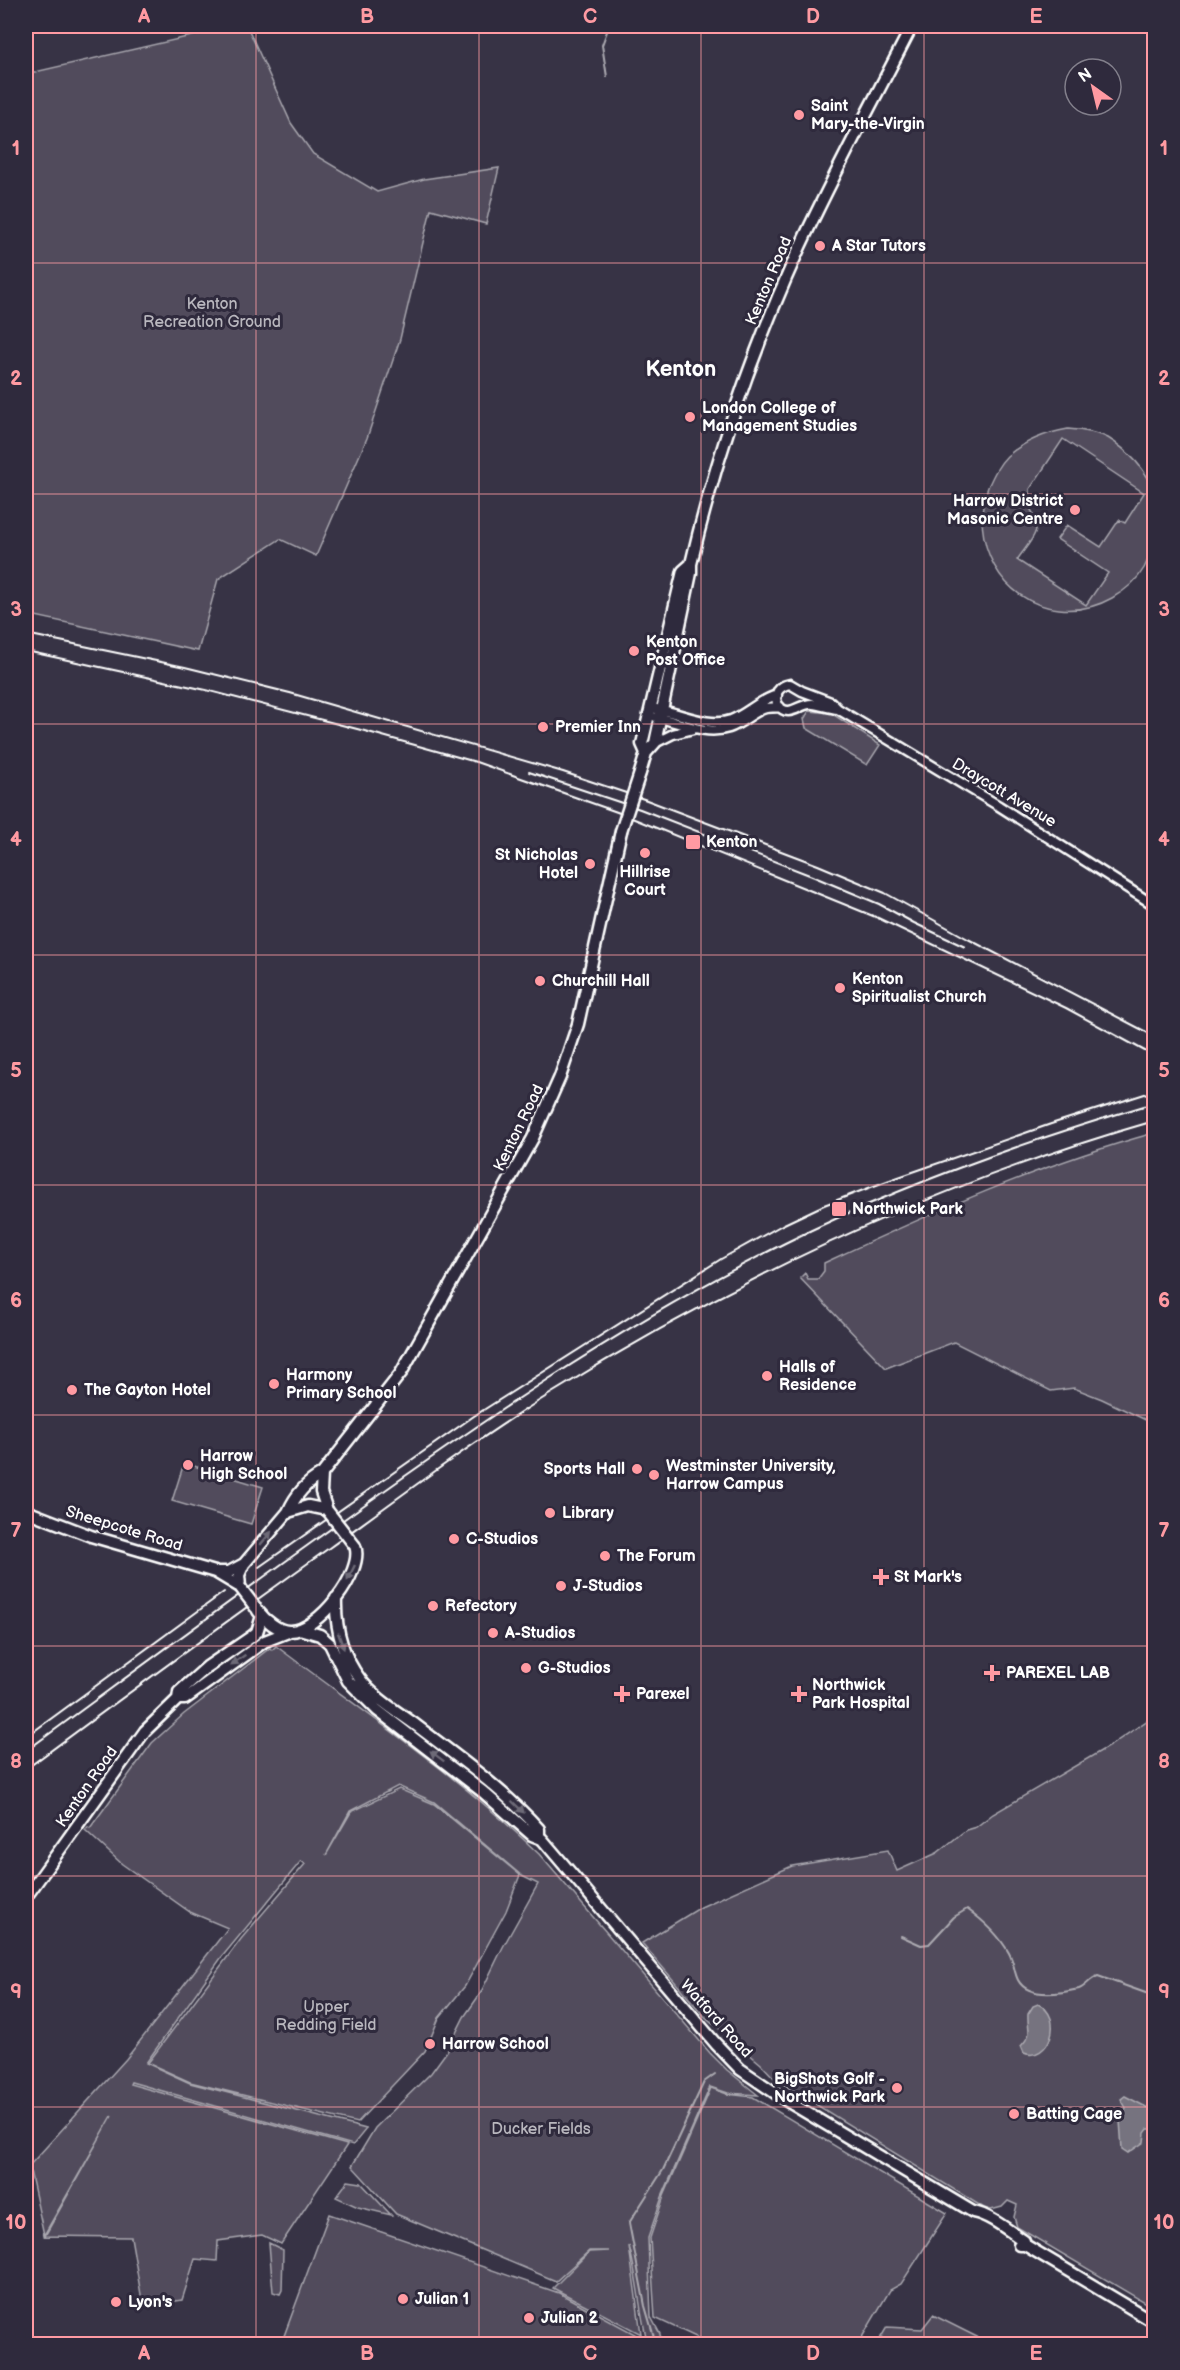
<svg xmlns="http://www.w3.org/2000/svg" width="1180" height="2370" font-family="'Balsamiq Sans',sans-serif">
  <rect width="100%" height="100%" fill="#373345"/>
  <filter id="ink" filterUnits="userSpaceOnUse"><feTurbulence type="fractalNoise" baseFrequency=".0167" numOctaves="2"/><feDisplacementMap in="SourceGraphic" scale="12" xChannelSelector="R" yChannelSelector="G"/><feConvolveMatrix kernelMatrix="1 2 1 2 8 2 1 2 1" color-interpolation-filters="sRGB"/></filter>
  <g filter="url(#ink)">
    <!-- green -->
    <path fill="#514c5c" stroke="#a8a6ae" stroke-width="1.5" fill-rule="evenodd" d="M235 26H247L291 123 313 154 377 192 424 179 499 168 486 224 431 209 400 339 367 438 316 556 280 539 218 579 198 651 26 614V74Z
      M1068 429C1081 430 1096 432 1108 438 1126 449 1149 471 1154 493 1156 503 1154 514 1154 524 1154 559 1142 581 1112 598 1096 607 1077 611 1059 609 1001 604 968 539 988 487 993 476 998 465 1007 456 1025 441 1045 433 1068 429ZM1063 439 1144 493 1125 523 1119 520 1101 547 1067 525 1057 539 1108 573 1086 605 1017 560C1029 542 1045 530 1031 510L1030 489Z
      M809 711 831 713 880 745 867 765 806 728 804 719Z
      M1154 1133V1424L1102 1399 1074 1388 1051 1391 954 1342 886 1368 800 1278 805 1273 808 1279H818L824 1271V1263C931 1213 1041 1164 1154 1133Z
      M184 1463 263 1487 251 1524 172 1501Z
      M276 1646C365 1713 459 1776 539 1854L710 2053 727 2070 758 2095 728 2093 710 2087 662 2197 648 2238 651 2317 660 2334 661 2344H648C639 2312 638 2278 629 2246L641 2334 553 2288 589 2252 609 2251H589L556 2281 396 2214 352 2166 375 2128 431 2073 447 2051 464 2017 480 1994 503 1947 538 1884 522 1876 434 1802 398 1786 350 1811 326 1855 351 1812 399 1789 434 1804 520 1875 506 1911 465 1986 439 2018 425 2051 357 2123 190 2082 148 2063 241 1939 305 1864 301 1861 221 1958 146 2063 190 2083 366 2129 353 2145 131 2082 130 2084 347 2145 281 2244 262 2235 218 2241 217 2261 195 2259 182 2300 143 2306 131 2237 45 2236 112 2116 44 2235 29 2166 126 2059 228 1928 190 1912 122 1864 85 1830 88 1827 90 1828 152 1743 184 1714 270 1648 272 1650Z
      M1154 1716V2308L1017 2227 1014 2217 1017 2205 1008 2201 1002 2207 991 2210 984 2208 776 2080 761 2064 703 2015 642 1943 701 1907 792 1866 888 1850 897 1871 937 1853 966 1830 976 1827 993 1814 1111 1745Z
      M711 2088 727 2094 753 2097 947 2213 901 2284 890 2290 858 2344H711L655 2318 650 2238 664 2196Z
      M348 2181 361 2183 391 2215 358 2207 336 2197Z
      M329 2214 559 2293 642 2338 643 2344H281Z
      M269 2243 283 2250 282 2290 280 2294 273 2292Z
      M933 2315 991 2344H877L887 2327 922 2329Z"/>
    <!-- water -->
    <path fill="#76737f" stroke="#adabb2" stroke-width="1.5" d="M1038 2004C1066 2017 1048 2063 1024 2053L1021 2046C1034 2032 1027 2031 1028 2014L1033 2006Z
      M1125 2096 1148 2108H1154V2129H1148L1145 2133 1144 2142 1128 2153 1122 2149 1120 2121 1126 2108 1121 2099Z"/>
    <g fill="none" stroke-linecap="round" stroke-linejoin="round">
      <!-- stream -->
      <path stroke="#adabb2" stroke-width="2" d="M607 77 602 45 609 26
        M901 1936 921 1945 929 1944 954 1917 967 1909C984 1921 999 1935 1009 1953 1014 1962 1014 1972 1018 1980 1028 1999 1062 1993 1079 1989 1087 1986 1089 1979 1098 1976L1154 1996
        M656 2344 645 2306 629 2223 663 2170 704 2082 715 2074"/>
      <defs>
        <path id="minor" d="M656 709C679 712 708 728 731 720 747 714 759 700 777 695
          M838 709C829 708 821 705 813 704 801 702 789 720 778 705 776 701 775 695 778 691 781 686 785 685 790 684L802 691 831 702 838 709 999 806 1154 905
          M656 717C680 722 704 736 729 728 742 724 753 711 766 708 770 707 775 708 780 707
          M655 743 673 734 693 729"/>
        <path id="major" d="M646 753 642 744 683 571 691 564
          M640 773 646 753 655 743 691 573V564C716 456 753 350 799 249 834 173 874 100 912 26
          M26 1511 91 1536 215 1572H229L244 1564
          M288 1512C295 1496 307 1482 322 1474L401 1373 533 1138 560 1077 578 1024 621 831
          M215 1572 240 1587
          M240 1587 239 1575 244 1564 288 1512 308 1506 327 1510 321 1492 322 1474
          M336 1598C335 1627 342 1655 360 1679 374 1698 398 1712 417 1726 459 1758 503 1789 539 1829V1836
          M258 1611C265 1620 278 1631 289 1631 317 1633 365 1571 355 1546
          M303 1630 320 1635 330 1644 348 1681 377 1710 483 1792 532 1835 542 1839 716 2044 740 2069 787 2101 973 2212C990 2215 1009 2231 1024 2241L1025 2245
          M178 1699H185L265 1641 288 1632
          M26 1897 145 1731 178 1699 179 1692 207 1667 251 1637 257 1632 262 1616
          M1019 2245H1025L1154 2322"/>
      </defs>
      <!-- minor casing -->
      <use href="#minor" stroke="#fff" stroke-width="13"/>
      <!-- major casing -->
      <use href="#major" stroke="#fff" stroke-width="15"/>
      <!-- minor -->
      <use href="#minor" stroke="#2f2a3d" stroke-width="8"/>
      <!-- major -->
      <use href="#major" stroke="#2f2a3d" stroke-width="10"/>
      <!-- rail -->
      <path stroke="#fff" stroke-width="2" d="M26 634 185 667 290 693 563 772 644 799 818 865 885 893 968 939 1154 1036
        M26 651 206 690 361 730 476 762 617 812 878 918 1066 1008 1154 1056
        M529 772 640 809 812 876 879 904 914 923 965 947
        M259 1567 474 1416 721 1259 782 1225 824 1205 887 1181 1051 1124 1154 1091
        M26 1737 224 1592
        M26 1751C123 1680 220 1608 318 1538 468 1430 620 1325 785 1243 903 1184 1029 1140 1154 1103
        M26 1769C126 1695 227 1621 329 1548 402 1495 474 1441 550 1394 738 1277 942 1182 1154 1121"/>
      <defs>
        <path id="major-bridge" d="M621 831 640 773
          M327 1510 355 1546
          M240 1587 256 1608"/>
      </defs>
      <!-- major-bridge casing -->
      <use href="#major-bridge" stroke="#fff" stroke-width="15" stroke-linecap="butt"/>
      <!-- major-bridge -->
      <use href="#major-bridge" stroke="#2f2a3d" stroke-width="10"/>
    </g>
    <!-- one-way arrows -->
    <defs><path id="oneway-solid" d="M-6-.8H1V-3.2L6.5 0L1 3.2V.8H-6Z" transform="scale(1.5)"/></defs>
    <g fill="#6d6a77">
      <use href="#oneway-solid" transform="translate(266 1538) rotate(-50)"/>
      <use href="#oneway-solid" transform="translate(351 1573) rotate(116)"/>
      <use href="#oneway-solid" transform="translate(341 1641) rotate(70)"/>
      <use href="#oneway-solid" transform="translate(238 1660) rotate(145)"/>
      <use href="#oneway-solid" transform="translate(437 1756) rotate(-143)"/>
      <use href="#oneway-solid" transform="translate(518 1807) rotate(44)"/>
    </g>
  </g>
  <!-- grid -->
  <path fill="none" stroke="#ff9aa2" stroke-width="1.5" stroke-opacity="0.55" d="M256 26V2344M479 26V2344M701 26V2344M924 26V2344M26 263H1154M26 494H1154M26 724H1154M26 955H1154M26 1185H1154M26 1415H1154M26 1646H1154M26 1876H1154M26 2107H1154"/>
  <!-- markers -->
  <g fill="#ff9aa2" stroke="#2f2a3d" stroke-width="2">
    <circle cx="799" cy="115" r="6"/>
    <circle cx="820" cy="246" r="6"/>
    <circle cx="690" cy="417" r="6"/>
    <circle cx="1075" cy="510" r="6"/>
    <circle cx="634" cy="651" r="6"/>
    <circle cx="543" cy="727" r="6"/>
    <rect x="685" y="834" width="16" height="16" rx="3"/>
    <circle cx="645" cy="853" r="6"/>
    <circle cx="590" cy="864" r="6"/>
    <circle cx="540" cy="981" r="6"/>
    <circle cx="840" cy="988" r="6"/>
    <rect x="831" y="1201" width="16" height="16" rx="3"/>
    <circle cx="767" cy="1376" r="6"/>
    <circle cx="274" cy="1384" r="6"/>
    <circle cx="72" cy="1390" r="6"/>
    <circle cx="188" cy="1465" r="6"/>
    <circle cx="637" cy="1469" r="6"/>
    <circle cx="654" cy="1475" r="6"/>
    <circle cx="550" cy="1513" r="6"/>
    <circle cx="454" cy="1539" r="6"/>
    <circle cx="605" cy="1556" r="6"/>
    <path d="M878 1568h6v6h6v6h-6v6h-6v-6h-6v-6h6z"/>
    <circle cx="561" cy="1586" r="6"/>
    <circle cx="433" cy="1606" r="6"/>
    <circle cx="493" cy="1633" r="6"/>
    <circle cx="526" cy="1668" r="6"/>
    <path d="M989 1664h6v6h6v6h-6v6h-6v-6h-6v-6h6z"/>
    <path d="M619 1685h6v6h6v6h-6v6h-6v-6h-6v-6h6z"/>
    <path d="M796 1685h6v6h6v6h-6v6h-6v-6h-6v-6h6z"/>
    <circle cx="430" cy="2044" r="6"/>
    <circle cx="897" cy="2088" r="6"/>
    <circle cx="1014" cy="2114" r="6"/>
    <circle cx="403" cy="2299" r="6"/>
    <circle cx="116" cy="2302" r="6"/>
    <circle cx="529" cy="2318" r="6"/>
  </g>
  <g text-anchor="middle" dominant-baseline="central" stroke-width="6" stroke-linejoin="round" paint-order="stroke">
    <!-- poi labels -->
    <g font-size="16" font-weight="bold" fill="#fff" stroke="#2f2a3d" text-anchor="start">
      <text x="811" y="106">Saint<tspan x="811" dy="18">Mary-the-Virgin</tspan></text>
      <text x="832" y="246">A Star Tutors</text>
      <text x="702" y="408">London College of<tspan x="702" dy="18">Management Studies</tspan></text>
      <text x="1063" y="501" text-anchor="end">Harrow District<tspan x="1063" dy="18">Masonic Centre</tspan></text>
      <text x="646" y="642">Kenton<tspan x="646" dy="18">Post Office</tspan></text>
      <text x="555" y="727">Premier Inn</text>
      <text x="706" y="842">Kenton</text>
      <text x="578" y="855" text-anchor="end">St Nicholas<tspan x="578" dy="18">Hotel</tspan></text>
      <text x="645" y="872" text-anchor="middle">Hillrise<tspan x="645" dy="18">Court</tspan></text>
      <text x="852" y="979">Kenton<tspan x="852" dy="18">Spiritualist Church</tspan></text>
      <text x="552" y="981">Churchill Hall</text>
      <text x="852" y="1209">Northwick Park</text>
      <text x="779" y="1367">Halls of<tspan x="779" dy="18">Residence</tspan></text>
      <text x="286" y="1375">Harmony<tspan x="286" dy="18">Primary School</tspan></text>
      <text x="84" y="1390">The Gayton Hotel</text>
      <text x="200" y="1456">Harrow<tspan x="200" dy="18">High School</tspan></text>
      <text x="666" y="1466">Westminster University,<tspan x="666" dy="18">Harrow Campus</tspan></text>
      <text x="625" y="1469" text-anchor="end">Sports Hall</text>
      <text x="562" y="1513">Library</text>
      <text x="466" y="1539">C-Studios</text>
      <text x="617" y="1556">The Forum</text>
      <text x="894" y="1577">St Mark's</text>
      <text x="573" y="1586">J-Studios</text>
      <text x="445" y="1606">Refectory</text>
      <text x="505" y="1633">A-Studios</text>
      <text x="538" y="1668">G-Studios</text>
      <text x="1006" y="1673">PAREXEL LAB</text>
      <text x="812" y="1685">Northwick<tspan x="812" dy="18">Park Hospital</tspan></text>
      <text x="636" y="1694">Parexel</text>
      <text x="442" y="2044">Harrow School</text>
      <text x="885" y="2079" text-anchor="end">BigShots Golf -<tspan x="885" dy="18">Northwick Park</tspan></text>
      <text x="1026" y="2114">Batting Cage</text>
      <text x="415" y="2299">Julian 1</text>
      <text x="128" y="2302">Lyon's</text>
      <text x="541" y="2318">Julian 2</text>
    </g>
    <!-- street labels -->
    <g font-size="16" fill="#fff" stroke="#2f2a3d">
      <text transform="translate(769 281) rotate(-67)">Kenton Road</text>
      <text transform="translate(1004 793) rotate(31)">Draycott Avenue</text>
      <text transform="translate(519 1128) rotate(-64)">Kenton Road</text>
      <text transform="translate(124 1529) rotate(17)">Sheepcote Road</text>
      <text transform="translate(87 1787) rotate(-55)">Kenton Road</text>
      <text transform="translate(716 2019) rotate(48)">Watford Road</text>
    </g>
    <!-- park labels -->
    <g font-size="16" fill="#b9b7be" stroke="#2f2a3d">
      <text x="212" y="304">Kenton<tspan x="212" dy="18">Recreation Ground</tspan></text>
      <text x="326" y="2007">Upper<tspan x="326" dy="18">Redding Field</tspan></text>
      <text x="541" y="2129">Ducker Fields</text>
    </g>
    <!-- district labels -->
    <g font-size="22" font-weight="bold" fill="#fff" stroke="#2f2a3d">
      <text x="681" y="369">Kenton</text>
    </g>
  </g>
  <!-- margin -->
  <rect width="1180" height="2370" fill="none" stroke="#2f2a3d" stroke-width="66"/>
  <!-- north arrow -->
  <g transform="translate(1093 87) rotate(326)"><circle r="28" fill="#2f2a3d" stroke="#827f8b" stroke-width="1.5"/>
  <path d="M0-4.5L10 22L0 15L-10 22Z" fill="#ff9aa2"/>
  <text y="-9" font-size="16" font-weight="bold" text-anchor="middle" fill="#ffffff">N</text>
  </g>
  <rect x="33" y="33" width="1114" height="2304" fill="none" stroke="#ff9aa2" stroke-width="2"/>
  <g font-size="20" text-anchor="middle" font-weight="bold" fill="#ff9aa2">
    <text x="144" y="23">A</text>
    <text x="367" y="23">B</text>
    <text x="590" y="23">C</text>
    <text x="813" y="23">D</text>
    <text x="1036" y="23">E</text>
    <text x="16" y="155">1</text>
    <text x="1164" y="155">1</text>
    <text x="16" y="385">2</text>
    <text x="1164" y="385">2</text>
    <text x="16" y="616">3</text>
    <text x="1164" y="616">3</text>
    <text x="16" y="846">4</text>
    <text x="1164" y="846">4</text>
    <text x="16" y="1077">5</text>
    <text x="1164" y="1077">5</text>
    <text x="16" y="1307">6</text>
    <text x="1164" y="1307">6</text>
    <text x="16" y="1537">7</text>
    <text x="1164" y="1537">7</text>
    <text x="16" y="1768">8</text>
    <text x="1164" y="1768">8</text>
    <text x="16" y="1998">9</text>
    <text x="1164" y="1998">9</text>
    <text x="16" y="2229">10</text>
    <text x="1164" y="2229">10</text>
    <text x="144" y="2360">A</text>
    <text x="367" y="2360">B</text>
    <text x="590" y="2360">C</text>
    <text x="813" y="2360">D</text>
    <text x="1036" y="2360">E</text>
  </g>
</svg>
